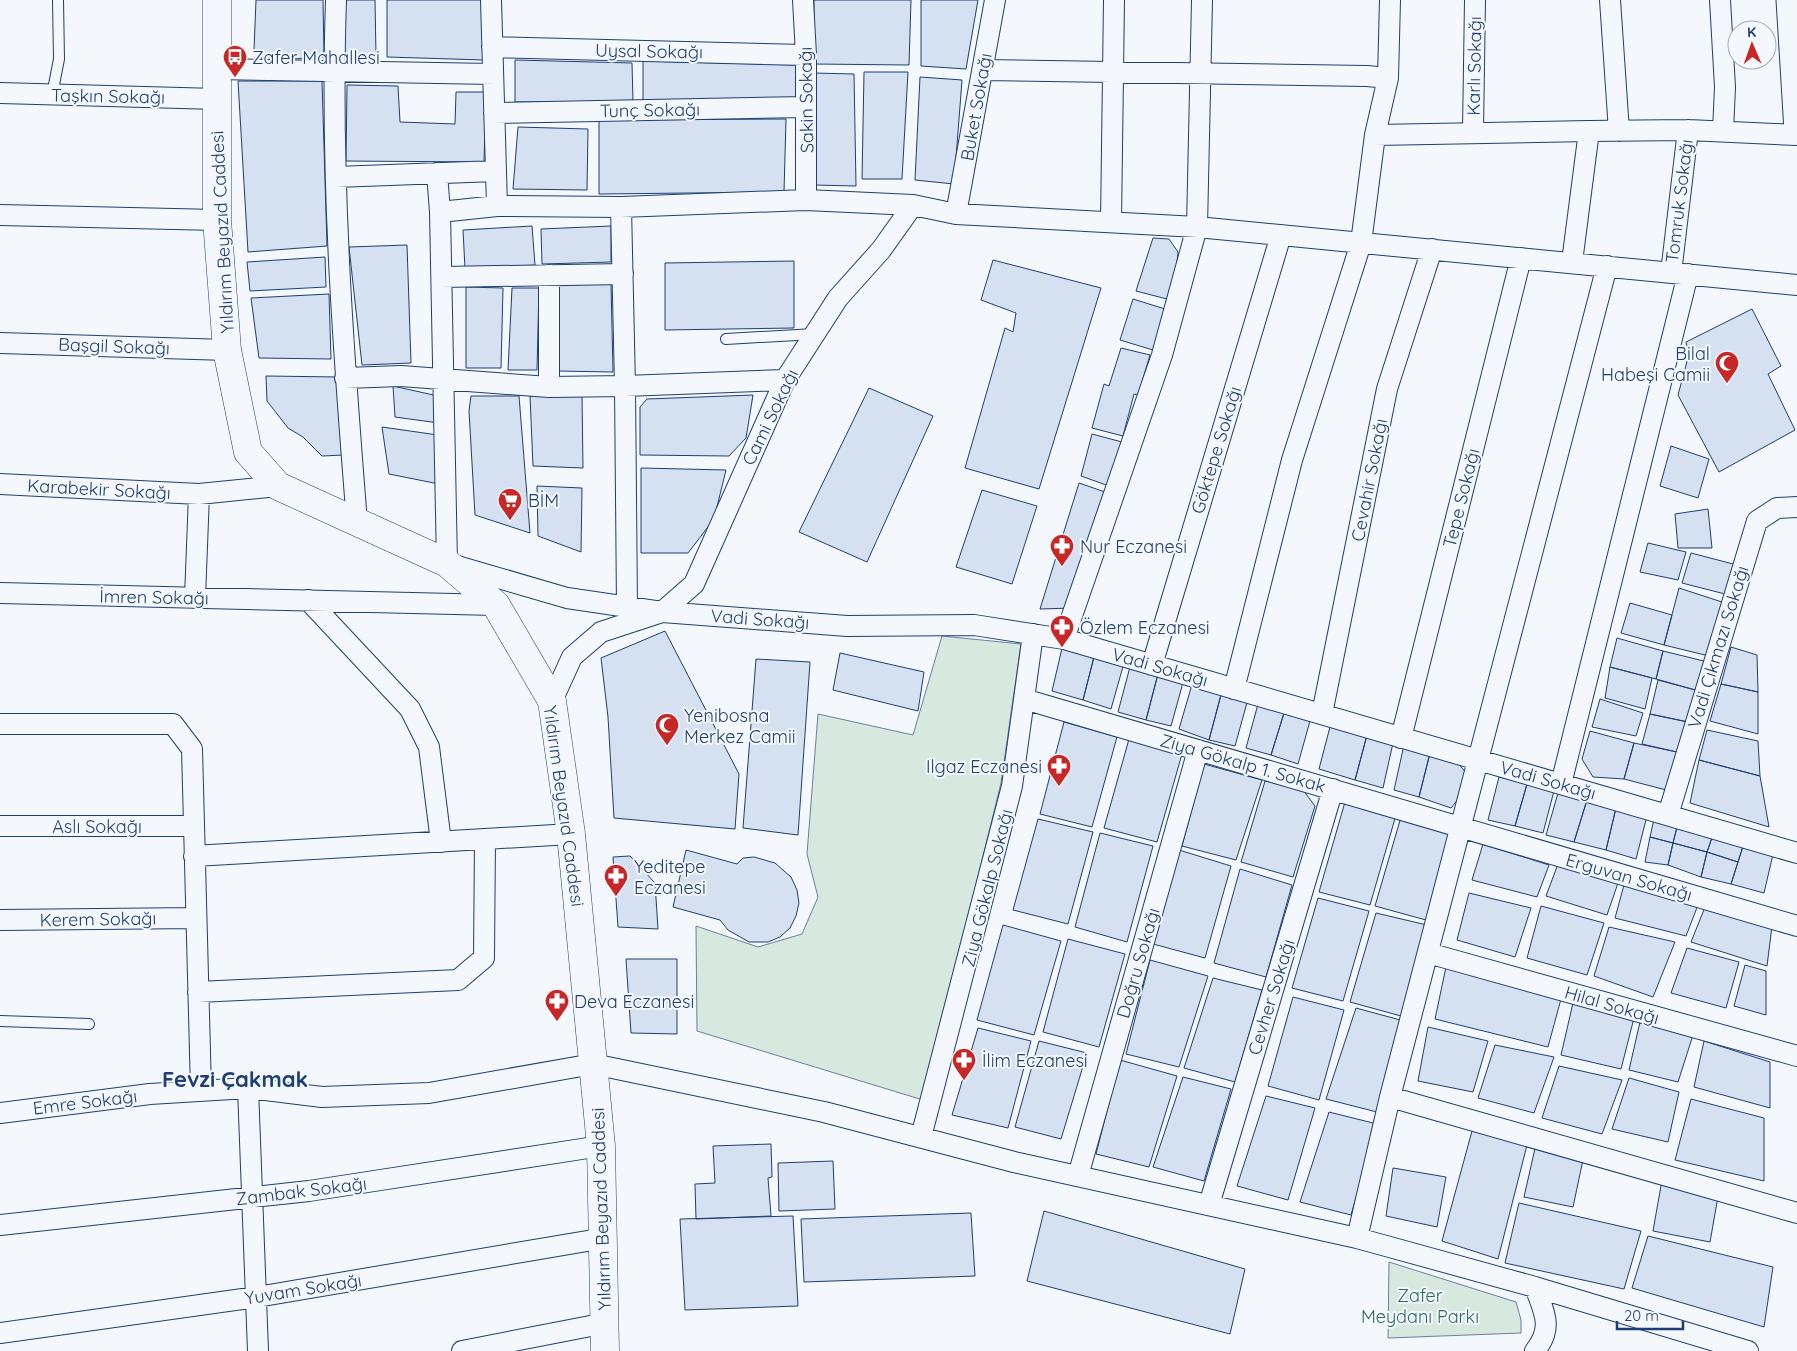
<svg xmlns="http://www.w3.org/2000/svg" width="1797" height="1351" font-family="Quicksand,sans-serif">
  <rect width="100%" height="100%" fill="#f4f7fb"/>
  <!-- green -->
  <path fill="#d7e8df" stroke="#687fa3" d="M942 636 1021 644 1001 783 923 1100 697 1031 696 926 758 947 802 934 818 897 807 854 818 714 913 735Z
    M1389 1262 1516 1302 1521 1320V1333L1388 1338Z"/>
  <!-- building -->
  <path fill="#d5e0f0" stroke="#1d3f73" d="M256 0H323L324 57 264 61 254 50Z
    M345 0H375L376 56 344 55Z
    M387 0H482L484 60 387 57Z
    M814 0H911L909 65 814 64Z
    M921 0H978L966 69 921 66Z
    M515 60 632 63 633 102H515Z
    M643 61 797 65 799 99 643 100Z
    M864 72H908L902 179H862Z
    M813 73 854 74 856 186 814 185Z
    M920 77 962 80 954 184 915 180Z
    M238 81H322L327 246 248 252Z
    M347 85 398 86 400 122 455 124 456 92H486L484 162 346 161Z
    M786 119 784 192 599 194V120Z
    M518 127 588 129 587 190 513 189Z
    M532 226 535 265 465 268 463 230Z
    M611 226V262L542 264 541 229Z
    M1153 238 1169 239 1178 252 1177 263 1167 299 1136 291Z
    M407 245 411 363 362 365 349 247Z
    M325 257 326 287 250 291 247 262Z
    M993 260 1101 288 1039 489 965 468 1005 328 1013 332 1016 313 981 300Z
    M794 261V328L665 330V263Z
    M611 284 613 372 557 371V285Z
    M466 287 503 288 501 368H466Z
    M512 288H539L537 370H508Z
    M329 294 331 359 259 358 251 298Z
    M1133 299 1165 309 1153 350 1120 340Z
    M1752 309 1781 366 1768 374 1795 430 1719 472 1678 395 1689 354 1686 342Z
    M1121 348 1150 355 1138 395 1134 394 1123 436 1092 428 1104 384 1109 386Z
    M266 376 339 377 344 455 322 456 303 437 288 428 267 401Z
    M393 386 438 396 439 423 395 417Z
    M869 388 933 416 867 562 799 532Z
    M582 395 583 468 533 466 530 396Z
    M753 395 746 438 729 456 640 455V407L647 399Z
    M471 396H519L530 533 475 515 469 411Z
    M382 427 438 435 439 484 389 474Z
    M1092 434 1122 442 1109 486 1081 476Z
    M1671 446 1709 459 1698 498 1660 486Z
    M641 468 726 470 714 519 688 553H641Z
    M1079 483 1108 493 1072 608 1040 609Z
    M537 486 582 488 581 552 538 536Z
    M982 490 1037 506 1012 584 956 567Z
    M1708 509 1712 548H1678L1675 514Z
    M1648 543 1686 552 1678 580 1640 572Z
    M1691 553 1737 565 1729 595 1682 583Z
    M1679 588 1725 603 1709 656 1664 645Z
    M1630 603 1672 615 1664 645 1621 633Z
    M665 631 739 774 735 829 614 818 608 717 601 658Z
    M1617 638 1663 651 1656 679 1610 667Z
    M1063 644 1095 653 1083 700 1052 691Z
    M1731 647 1757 655 1758 692 1721 684Z
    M1663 651 1708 662 1699 691 1656 679Z
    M840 653 924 672 918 711 833 690Z
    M1095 653 1124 663 1111 709 1083 700Z
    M756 659 810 662 798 835 743 828Z
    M1131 663 1159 670 1146 720 1118 712Z
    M1610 667 1652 678 1645 709 1605 698Z
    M1159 670 1184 679 1171 726 1146 720Z
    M1658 680 1699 691 1688 722 1650 714Z
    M1193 681 1222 691 1209 740 1179 729Z
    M1721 684 1758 692V734L1710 721Z
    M1222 691 1248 699 1235 746 1209 740Z
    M1600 699 1643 713 1636 736 1592 727Z
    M1258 704 1284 713 1271 755 1246 748Z
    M1284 713 1310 721 1298 764 1271 755Z
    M1650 714 1688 722 1677 752 1642 744Z
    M1064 722 1117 737 1092 827 1040 814Z
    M1331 723 1367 735 1355 780 1319 769Z
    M1707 730 1758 741 1760 776 1699 760Z
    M1590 731 1634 743 1624 779 1593 777 1582 759Z
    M1367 735 1393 743 1383 788 1355 780Z
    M1129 739 1182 754 1157 842 1104 828Z
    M1634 743 1677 752 1670 791 1624 779Z
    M1404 745 1430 753 1419 797 1394 790Z
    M1430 753 1456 761 1468 775 1463 793 1451 808 1419 797Z
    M1699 760 1760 776 1769 827 1690 803Z
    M1204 764 1262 780 1236 860 1182 846Z
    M1499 777 1527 784 1515 826 1488 820Z
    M1265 781 1303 790 1315 806 1293 877 1241 862Z
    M1527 784 1554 791 1543 833 1515 826Z
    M1558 793 1587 800 1574 842 1546 835Z
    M1587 800 1616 808 1606 850 1574 842Z
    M1345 802 1396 815 1370 905 1319 892Z
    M1616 808 1647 816 1636 859 1606 850Z
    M1401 817 1452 830 1426 920 1375 906Z
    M1038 819 1093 832 1068 924 1013 910Z
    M1654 819 1678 823 1673 843 1650 837Z
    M1678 823 1714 832 1707 852 1673 843Z
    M1714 832 1744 843 1738 862 1707 852Z
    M1100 833 1153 846 1127 942 1075 927Z
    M1650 837 1673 843 1668 865 1645 862Z
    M1673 843 1707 852 1701 877 1668 865Z
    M1744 843 1774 850 1764 893 1731 884Z
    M1483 844 1549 865 1537 897 1472 880Z
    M686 850 737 864 743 858 754 857 775 863 791 877 797 890 799 903 796 916 790 928 780 937 768 942H749L728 930 720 920 673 907Z
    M1179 850 1231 866 1205 958 1153 944Z
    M1707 852 1738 862 1731 884 1701 877Z
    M630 856 655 883 658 929 618 927 613 857Z
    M1558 864 1618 883 1607 915 1546 896Z
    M1240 869 1292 885 1266 977 1214 963Z
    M1624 885 1698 905 1686 936 1615 918Z
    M1469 893 1531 908 1515 957 1457 940Z
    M1318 898 1369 911 1343 1001 1292 988Z
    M1541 906 1604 923 1587 975 1527 958Z
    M1705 907 1772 926 1767 966 1691 942Z
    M1376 913 1427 925 1401 1016 1350 1002Z
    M1003 925 1061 941 1034 1035 977 1020Z
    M1609 927 1675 942 1653 997 1594 976Z
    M1068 939 1125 954 1099 1047 1043 1032Z
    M1687 948 1739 962 1726 1008 1671 993Z
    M626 959H677V1034L631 1033Z
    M1150 960 1208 976 1179 1067 1126 1054Z
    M1745 965 1766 971V1015L1734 1006Z
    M1446 967 1561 999 1548 1047 1435 1019Z
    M1213 978 1262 990 1235 1082 1184 1068Z
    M1293 997 1344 1010 1319 1100 1268 1086Z
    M1573 1003 1634 1018 1621 1069 1561 1055Z
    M1356 1008 1404 1021 1377 1112 1326 1099Z
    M1640 1022 1693 1035 1678 1082 1629 1070Z
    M1428 1027 1488 1041 1473 1092 1418 1081Z
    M978 1028 1031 1041 1008 1128 952 1115Z
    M1039 1041 1087 1053 1061 1139 1015 1127Z
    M1704 1041 1770 1062V1108L1694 1087Z
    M1495 1045 1554 1057 1534 1113 1478 1098Z
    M1120 1060 1177 1076 1149 1167 1096 1154Z
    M1559 1066 1622 1080 1602 1134 1542 1118Z
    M1183 1077 1231 1089 1204 1181 1153 1167Z
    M1629 1078 1679 1092 1668 1142 1612 1129Z
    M1266 1096 1315 1108 1288 1200 1237 1186Z
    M1691 1099 1764 1118V1181L1675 1160Z
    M1329 1112 1377 1124 1351 1215 1300 1202Z
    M1472 1131 1527 1145 1498 1259 1442 1241Z
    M771 1144 772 1177 768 1178 771 1216 696 1219 695 1184 715 1183 713 1146Z
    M1536 1144 1584 1155 1573 1207 1524 1197Z
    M833 1161 835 1209 779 1211 778 1163Z
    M1393 1168 1446 1177 1437 1227 1386 1216Z
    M1662 1180 1719 1191 1710 1242 1653 1231Z
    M1519 1203 1641 1231 1624 1289 1505 1263Z
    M1044 1211 1245 1269 1230 1334 1027 1281Z
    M971 1213 975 1276 804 1282 801 1219Z
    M793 1216 798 1306 685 1310 680 1219Z
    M1648 1236 1773 1267 1764 1327 1632 1288Z"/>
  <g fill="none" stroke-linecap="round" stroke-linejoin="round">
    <defs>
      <path id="service" d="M52 95 59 59 58 0
        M726 339 815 334
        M0 1021 89 1024"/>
      <path id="minor" d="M336 0C330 174 343 348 357 522
        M491 0 497 206
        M803 0 806 55V200
        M1610 0 1619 131
        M1720 0 1725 87 1723 131
        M492 47 806 55
        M217 69 493 74
        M983 70 1367 76 1388 78
        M0 93 217 99
        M494 113 806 107
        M1473 131 1475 0
        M1589 131 1688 130 1797 135
        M1375 135 1589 131 1572 262
        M437 173 440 212
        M336 177 496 171
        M956 214 995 0
        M0 215 217 220
        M1111 222 1114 0
        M1671 273 1688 130
        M549 275V387
        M442 277 623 274
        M1797 285 1197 227 956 214 913 205 806 200 621 207 497 206 440 212 447 563 567 598 662 612 847 626 974 625 1064 639 1797 853
        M0 343 227 350
        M345 378 401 376 549 387 625 386 621 207
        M0 484 199 494 278 486
        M0 593 496 605
        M195 598 199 494
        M308 600 410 709 429 747 441 842
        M627 607 625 386 785 380
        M1064 639 1162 355 1197 227 1202 0
        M1152 665 1281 235
        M1234 689 1292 460 1361 243 1375 135 1388 78 1390 0
        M1024 699 1797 926
        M552 701 572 657 601 632 662 612 694 584 785 380 838 298 881 250 913 205
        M1322 714 1387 389 1432 249
        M0 724H173L192 749 201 1090
        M1401 738 1521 258
        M1561 784 1688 274
        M1668 815 1757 521 1777 508 1797 507
        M0 826H194
        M194 856 571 834
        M0 920 196 918
        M1428 953 1797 1056
        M198 992 458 980 484 958 485 839
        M248 1088 258 1351
        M1390 1097 1797 1213
        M0 1113 150 1094 248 1088 322 1097 429 1093 593 1064 824 1112 1014 1162 1357 1238 1535 1287 1748 1351
        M921 1137 1012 786 1033 634
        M1078 1176 1198 750
        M1209 1205 1333 789
        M0 1225 309 1191 601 1146
        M1357 1238 1390 1097 1607 266
        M1535 1287C1544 1312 1554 1327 1535 1351
        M0 1333 257 1297 605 1238
        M462 1351 606 1323"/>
      <path id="tertiary" d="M1789 0 1797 131"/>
      <path id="secondary" d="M217 0V220L227 350 248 452 278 486 447 563 496 605 552 701 571 834 601 1146 605 1351"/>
    </defs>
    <!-- service casing -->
    <use href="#service" stroke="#1d3f73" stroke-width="12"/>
    <!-- minor casing -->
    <use href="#minor" stroke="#1d3f73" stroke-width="22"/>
    <!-- tertiary casing -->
    <use href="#tertiary" stroke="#1d3f73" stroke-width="27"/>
    <!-- secondary casing -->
    <use href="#secondary" stroke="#1d3f73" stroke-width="29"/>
    <!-- service -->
    <use href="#service" stroke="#f4f7fb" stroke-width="10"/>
    <!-- minor -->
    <use href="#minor" stroke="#f4f7fb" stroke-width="20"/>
    <!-- tertiary -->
    <use href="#tertiary" stroke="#f4f7fb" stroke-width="25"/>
    <!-- secondary -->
    <use href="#secondary" stroke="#f4f7fb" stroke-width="28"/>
  </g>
  <!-- icons -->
  <defs>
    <symbol id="bus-pin" viewBox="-11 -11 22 30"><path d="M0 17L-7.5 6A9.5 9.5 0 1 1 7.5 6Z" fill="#c62828" stroke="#f4f7fb"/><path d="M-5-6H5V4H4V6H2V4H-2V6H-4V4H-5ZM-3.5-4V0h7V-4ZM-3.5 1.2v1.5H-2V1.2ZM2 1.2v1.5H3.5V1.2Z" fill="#fff"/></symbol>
    <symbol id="mosque-pin" viewBox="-11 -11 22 30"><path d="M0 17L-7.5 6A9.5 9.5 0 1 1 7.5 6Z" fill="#c62828" stroke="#f4f7fb"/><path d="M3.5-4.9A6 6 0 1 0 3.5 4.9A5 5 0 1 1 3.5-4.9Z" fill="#fff"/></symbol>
    <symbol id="supermarket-pin" viewBox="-11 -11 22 30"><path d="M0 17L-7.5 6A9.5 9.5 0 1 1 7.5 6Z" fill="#c62828" stroke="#f4f7fb"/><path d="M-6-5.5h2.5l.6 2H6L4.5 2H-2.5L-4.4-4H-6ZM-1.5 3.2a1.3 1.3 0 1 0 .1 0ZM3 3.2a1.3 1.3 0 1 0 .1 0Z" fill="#fff"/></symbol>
    <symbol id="pharmacy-pin" viewBox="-11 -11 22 30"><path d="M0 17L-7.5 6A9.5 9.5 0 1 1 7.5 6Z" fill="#c62828" stroke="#f4f7fb"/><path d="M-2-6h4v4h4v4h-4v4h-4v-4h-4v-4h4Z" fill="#fff"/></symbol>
  </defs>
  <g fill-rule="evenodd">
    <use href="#bus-pin" x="221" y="43" width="28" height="38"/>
    <use href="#mosque-pin" x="1713" y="349" width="28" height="38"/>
    <use href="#supermarket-pin" x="496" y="486" width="28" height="38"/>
    <use href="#pharmacy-pin" x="1048" y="532" width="28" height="38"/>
    <use href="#pharmacy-pin" x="1048" y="613" width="28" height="38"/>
    <use href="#mosque-pin" x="653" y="711" width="28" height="38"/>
    <use href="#pharmacy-pin" x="1045" y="752" width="28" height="38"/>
    <use href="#pharmacy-pin" x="602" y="862" width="28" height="38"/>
    <use href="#pharmacy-pin" x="543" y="987" width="28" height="38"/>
    <use href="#pharmacy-pin" x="950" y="1046" width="28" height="38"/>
  </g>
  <g text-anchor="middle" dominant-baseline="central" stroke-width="4" stroke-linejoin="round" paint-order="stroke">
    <!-- street labels -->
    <g font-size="18" fill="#1d3f73" stroke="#f4f7fb">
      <text transform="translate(649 51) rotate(1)">Uysal Sokağı</text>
      <text transform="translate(1474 66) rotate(-89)">Karlı Sokağı</text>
      <text transform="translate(108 96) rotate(1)">Taşkın Sokağı</text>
      <text transform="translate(806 100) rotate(-91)">Sakin Sokağı</text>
      <text transform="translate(976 107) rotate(-80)">Buket Sokağı</text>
      <text transform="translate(650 110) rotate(-1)">Tunç Sokağı</text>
      <text transform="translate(1679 201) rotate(-83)">Tomruk Sokağı</text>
      <text transform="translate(222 232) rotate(-93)">Yıldırım Beyazıd Caddesi</text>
      <text transform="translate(114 346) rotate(2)">Başgil Sokağı</text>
      <text transform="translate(770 417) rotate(-64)">Cami Sokağı</text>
      <text transform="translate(1216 450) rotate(-73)">Göktepe Sokağı</text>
      <text transform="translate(1369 480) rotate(-79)">Cevahir Sokağı</text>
      <text transform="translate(99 489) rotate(3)">Karabekir Sokağı</text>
      <text transform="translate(1461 498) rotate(-76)">Tepe Sokağı</text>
      <text transform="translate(154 597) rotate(1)">İmren Sokağı</text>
      <text transform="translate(760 619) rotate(4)">Vadi Sokağı</text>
      <text transform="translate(1718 647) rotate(-73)">Vadi Çıkmazı Sokağı</text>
      <text transform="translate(1160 667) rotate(16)">Vadi Sokağı</text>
      <text transform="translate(1243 763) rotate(16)">Ziya Gökalp 1. Sokak</text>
      <text transform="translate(1548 780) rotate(16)">Vadi Sokağı</text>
      <text transform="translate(564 806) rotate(82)">Yıldırım Beyazıd Caddesi</text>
      <text x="97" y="826">Aslı Sokağı</text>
      <text transform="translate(1629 877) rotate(16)">Erguvan Sokağı</text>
      <text transform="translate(987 888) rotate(-76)">Ziya Gökalp Sokağı</text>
      <text transform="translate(98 919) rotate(-1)">Kerem Sokağı</text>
      <text transform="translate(1138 963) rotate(-74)">Doğru Sokağı</text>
      <text transform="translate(1271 997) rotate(-73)">Cevher Sokağı</text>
      <text transform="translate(1612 1005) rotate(16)">Hilal Sokağı</text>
      <text transform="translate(85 1102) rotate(-7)">Emre Sokağı</text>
      <text transform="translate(301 1191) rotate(-7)">Zambak Sokağı</text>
      <text transform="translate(601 1209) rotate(-92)">Yıldırım Beyazıd Caddesi</text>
      <text transform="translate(303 1289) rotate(-9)">Yuvam Sokağı</text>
    </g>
    <!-- poi labels -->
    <g font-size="18" fill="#1d3f73" stroke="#f4f7fb" text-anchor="start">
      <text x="252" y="57">Zafer Mahallesi</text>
      <text x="1710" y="353" text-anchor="end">Bilal<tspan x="1710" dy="21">Habeşi Camii</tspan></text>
      <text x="528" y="500">BİM</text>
      <text x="1080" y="546">Nur Eczanesi</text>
      <text x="1080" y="627">Özlem Eczanesi</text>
      <text x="684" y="715">Yenibosna<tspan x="684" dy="21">Merkez Camii</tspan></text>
      <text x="1042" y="766" text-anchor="end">Ilgaz Eczanesi</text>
      <text x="634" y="866">Yeditepe<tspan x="634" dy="21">Eczanesi</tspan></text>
      <text x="574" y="1001">Deva Eczanesi</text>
      <text x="982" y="1060">İlim Eczanesi</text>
    </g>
    <!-- park labels -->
    <g font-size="18" fill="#2c6c60" stroke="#f4f7fb">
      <text x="1420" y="1295">Zafer<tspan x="1420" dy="21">Meydanı Parkı</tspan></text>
    </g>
    <!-- district labels -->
    <g font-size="22" font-weight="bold" fill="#1d3f73" stroke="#f4f7fb">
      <text x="235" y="1079">Fevzi Çakmak</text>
    </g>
  </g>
  <!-- north arrow -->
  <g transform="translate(1752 45) rotate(358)"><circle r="24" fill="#f4f7fb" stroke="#9eadc5"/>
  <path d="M0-4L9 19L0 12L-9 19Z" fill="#c62828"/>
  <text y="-8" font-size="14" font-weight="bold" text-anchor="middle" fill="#1d3f73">K</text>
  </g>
  <!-- scale -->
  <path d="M1617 1321v8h66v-8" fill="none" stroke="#1d3f73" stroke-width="2.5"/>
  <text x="1624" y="1321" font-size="15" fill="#1d3f73" stroke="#f4f7fb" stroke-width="4" paint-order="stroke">20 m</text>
</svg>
